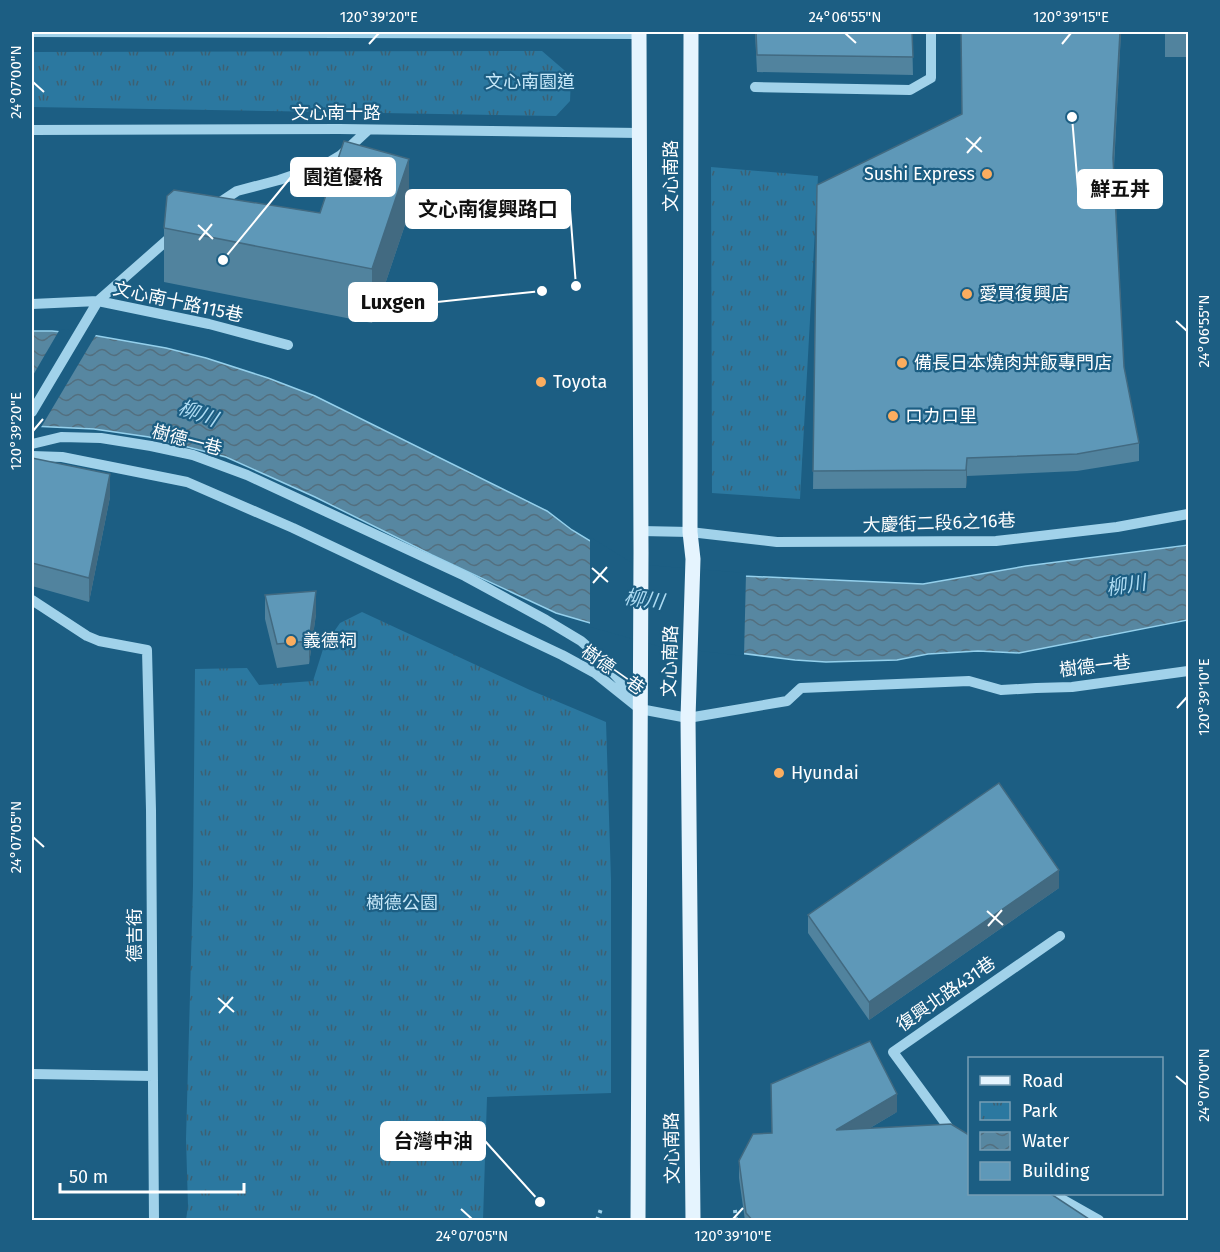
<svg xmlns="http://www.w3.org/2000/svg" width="1220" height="1252" font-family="'Fira Sans','Noto Sans TC','Noto Sans JP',sans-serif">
  <defs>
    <pattern id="park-tufts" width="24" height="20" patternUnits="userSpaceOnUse" patternTransform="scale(1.5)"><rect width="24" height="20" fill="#2b78a0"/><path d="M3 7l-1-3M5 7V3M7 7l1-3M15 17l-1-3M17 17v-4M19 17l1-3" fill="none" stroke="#3d6072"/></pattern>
    <pattern id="water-waves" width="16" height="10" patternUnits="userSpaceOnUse" patternTransform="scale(1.5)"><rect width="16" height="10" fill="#5787a1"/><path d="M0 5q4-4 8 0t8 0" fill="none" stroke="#536f7f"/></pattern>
  </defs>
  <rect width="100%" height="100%" fill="#1c5e83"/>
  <!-- park -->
  <path fill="url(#park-tufts)" d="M542 51 571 76 570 101 556 116 32 107V52Z
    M711 167 818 176 800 499 712 493Z
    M362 612 530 690 606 722 611 880V1093L487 1097 483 1220H186L188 1206 186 1139 193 886 195 669 247 668 259 685 313 681 324 646 340 623Z"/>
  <!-- water -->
  <path fill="url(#water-waves)" stroke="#94d0ec" stroke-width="1.5" d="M32 331H52L92 335 166 348 206 358 268 378 315 396 547 511 572 530 633 567 743 576 923 584 1026 566 1188 545V620L1019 653 978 651 928 654 897 660 826 662 795 660 659 643 556 613 432 555 315 497 226 457 149 437 94 429 32 426Z"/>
  <!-- pier -->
  <path fill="#1c5e83" d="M60 329 97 333 40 429 32 427V377Z
    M590 537 634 564 746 573 744 656 658 646 590 627Z"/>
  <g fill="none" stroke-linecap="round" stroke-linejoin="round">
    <!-- path -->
    <path stroke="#a1d2ea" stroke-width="4" stroke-dasharray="3 4.5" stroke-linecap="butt" d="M735 1210 736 1220
      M597 1220 601 1209"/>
    <!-- minor -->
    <path stroke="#a1d2ea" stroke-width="10" d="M32 32 639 34
      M755 87 910 90 931 78V32
      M32 130 339 129 640 133
      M216 205 237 191 279 180 326 164 341 155 368 130
      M32 304 98 301 209 324 288 345
      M32 412 98 301 174 234
      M32 444 61 437 101 438 151 446 193 455 247 475 465 576 546 620 581 641 596 654 630 691 637 703
      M32 456 62 457 187 482 293 528 562 655 595 673 640 709 688 718 787 701 801 688 969 681 1001 690 1036 688 1072 687 1188 671
      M641 531 690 532 777 542 996 541 1117 527 1188 514
      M32 600 87 636 99 641 147 650 151 810 154 1220
      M32 1074 153 1076
      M970 1145 954 1135 893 1052 1060 936
      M1053 1194 1099 1220"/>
    <!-- major -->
    <path stroke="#e5f4fe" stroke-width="15" d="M691 32 690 532 693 559 688 718 693 1220
      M638 1220 641 552 639 32"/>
  </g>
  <!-- wall -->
  <path fill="#51839e" d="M755 32H912L913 75 757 72Z
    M1121 32 1114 167 1124 367 1139 443V461L1077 471 967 476 966 488 813 489 817 185 962 115Z
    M1165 32H1188V57H1165Z
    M320 213H409L372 323 164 282V228Z
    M32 458 110 497 89 602 32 586Z
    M265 595 316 614 309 664 277 668 265 619Z
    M1059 888 869 1020 808 933V915Z
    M897 1112 870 1128 969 1194 1092 1221H745L739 1178V1161Z"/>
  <!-- shaded-wall -->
  <path fill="#426a81" d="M1120 32H1121L1113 176V158Z
    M409 159V213L372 323V269Z
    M967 458V476L966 488V470Z
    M110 474V497L89 602V578Z
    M316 591V614L309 664V641Z
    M1059 870V888L869 1020V1002Z
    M897 1094V1112L836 1148V1130Z"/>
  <!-- building -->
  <path fill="#5e98b8" stroke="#426a81" stroke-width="1.5" d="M756 32H912L913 57 757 55Z
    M961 32H1120L1113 158 1124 367 1139 443 1077 454 967 458 966 470 813 471 817 185 962 114Z
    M344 141 409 159 372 269 164 228 167 196 174 190 320 213Z
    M32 458 110 474 89 578 32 563Z
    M316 591 309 641 277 644 265 595Z
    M999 783 1059 870 869 1002 808 915Z
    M870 1041 897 1094 836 1130 951 1124 969 1135V1194H1051L1092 1221H753L746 1213 739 1161 753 1134 772 1133 771 1084Z"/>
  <!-- ticks -->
  <path fill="none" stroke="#fff" stroke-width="2" d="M845 33 856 43M369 44 379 33M1062 44 1071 33M33 82 44 92M966 138 982 152M967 153 981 137M198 225 213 239M199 240 212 224M1176 321 1187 331M33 431 43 419M592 568 608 582M593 583 607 567M1177 708 1187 697M33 837 44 847M987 911 1003 925M988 926 1002 910M218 998 234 1012M219 1013 233 997M1176 1076 1187 1085M461 1209 472 1219M733 1219 743 1208"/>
  <!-- markers -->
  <g fill="#fbad5f" stroke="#1c5e83" stroke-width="2">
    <circle cx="987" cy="174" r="6"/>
    <circle cx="967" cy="294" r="6"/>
    <circle cx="902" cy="363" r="6"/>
    <circle cx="541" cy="382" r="6"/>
    <circle cx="893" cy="416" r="6"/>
    <circle cx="291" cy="641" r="6"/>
    <circle cx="779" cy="773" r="6"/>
  </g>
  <g text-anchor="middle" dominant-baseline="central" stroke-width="4.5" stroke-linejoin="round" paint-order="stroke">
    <!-- park labels -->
    <g font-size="18" fill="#c6e7f8" stroke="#1c5e83">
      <text x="530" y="82">文心南園道</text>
      <text x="402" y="903">樹德公園</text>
    </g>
    <!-- street labels -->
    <g font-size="18" fill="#fff" stroke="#1c5e83">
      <text x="336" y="113">文心南十路</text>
      <text transform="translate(671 176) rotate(-90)">文心南路</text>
      <text transform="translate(178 302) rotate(12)">文心南十路115巷</text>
      <text transform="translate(187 440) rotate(15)">樹德一巷</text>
      <text transform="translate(939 523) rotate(-2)">大慶街二段6之16巷</text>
      <text transform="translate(670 661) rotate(-88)">文心南路</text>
      <text transform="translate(1095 666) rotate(-7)">樹德一巷</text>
      <text transform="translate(613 670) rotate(35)">樹德一巷</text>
      <text transform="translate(135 935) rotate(-90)">德吉街</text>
      <text transform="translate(946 994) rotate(-35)">復興北路431巷</text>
      <text transform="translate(672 1148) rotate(-91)">文心南路</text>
    </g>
    <!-- poi labels -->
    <g font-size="18" fill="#fff" stroke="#1c5e83" text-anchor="start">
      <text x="975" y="174" text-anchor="end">Sushi Express</text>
      <text x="979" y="294">愛買復興店</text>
      <text x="914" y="363">備長日本燒肉丼飯專門店</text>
      <text x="553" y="382">Toyota</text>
      <text x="905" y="416">ロカロ里</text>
      <text x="303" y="641">義德祠</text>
      <text x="791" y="773">Hyundai</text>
    </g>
    <!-- water labels -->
    <g font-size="20" font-style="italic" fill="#addbf2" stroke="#1c5e83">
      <text transform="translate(198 413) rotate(20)">柳川</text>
      <text transform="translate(1126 585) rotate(-9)">柳川</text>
      <text transform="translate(644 599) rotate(8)">柳川</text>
    </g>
  </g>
  <!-- callouts -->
  <path fill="none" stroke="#fff" stroke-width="2" d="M223 260L291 177M1072 117L1078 189M576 286L570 209M542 291L437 302M540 1202L485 1141"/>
  <g fill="#fff" stroke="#1c5e83" stroke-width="2">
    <circle cx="223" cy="260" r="6"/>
    <circle cx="1072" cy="117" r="6"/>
    <circle cx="576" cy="286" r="6"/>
    <circle cx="542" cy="291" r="6"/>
    <circle cx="540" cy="1202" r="6"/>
  </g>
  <g fill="#fff" stroke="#fff" stroke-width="2">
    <rect x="291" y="158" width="104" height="38" rx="6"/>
    <rect x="1078" y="170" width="84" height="38" rx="6"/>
    <rect x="406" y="190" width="164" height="38" rx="6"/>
    <rect x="349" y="283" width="88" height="38" rx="6"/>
    <rect x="381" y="1122" width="104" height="38" rx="6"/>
  </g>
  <g font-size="20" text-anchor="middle" font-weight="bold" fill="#111">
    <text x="343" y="184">園道優格</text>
    <text x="1120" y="196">鮮五丼</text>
    <text x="488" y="216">文心南復興路口</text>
    <text x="393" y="309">Luxgen</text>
    <text x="433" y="1148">台灣中油</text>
  </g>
  <!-- border -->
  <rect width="1220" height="1252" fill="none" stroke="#1c5e83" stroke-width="66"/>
  <!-- legend -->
  <rect x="968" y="1057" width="195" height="138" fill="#1c5e83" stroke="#779eb5" stroke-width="1.5"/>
  <rect x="980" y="1076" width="30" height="9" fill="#e5f4fe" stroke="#779eb5" stroke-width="1.5"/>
  <text x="1022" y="1087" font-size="18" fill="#ffffff">Road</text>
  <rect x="980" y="1102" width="30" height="18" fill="url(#park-tufts)" stroke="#779eb5" stroke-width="1.5"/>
  <text x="1022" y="1117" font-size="18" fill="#ffffff">Park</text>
  <rect x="980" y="1132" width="30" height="18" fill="url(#water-waves)" stroke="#779eb5" stroke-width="1.5"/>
  <text x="1022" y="1147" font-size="18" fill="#ffffff">Water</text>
  <rect x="980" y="1162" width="30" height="18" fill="#5e98b8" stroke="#779eb5" stroke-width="1.5"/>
  <text x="1022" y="1177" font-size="18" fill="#ffffff">Building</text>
  <!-- scale -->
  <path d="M60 1183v9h184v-9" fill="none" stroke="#ffffff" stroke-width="3"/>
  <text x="69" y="1183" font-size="18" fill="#ffffff" stroke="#1c5e83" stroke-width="4.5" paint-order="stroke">50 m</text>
  <rect x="33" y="33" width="1154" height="1186" fill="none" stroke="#fff" stroke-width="2"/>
  <g font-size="15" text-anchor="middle" fill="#fff">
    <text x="379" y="22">120°39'20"E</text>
    <text x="845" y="22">24°06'55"N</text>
    <text x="1071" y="22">120°39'15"E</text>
    <text transform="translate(16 82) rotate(-90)" y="5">24°07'00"N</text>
    <text transform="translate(1204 331) rotate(-90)" y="5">24°06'55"N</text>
    <text transform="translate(16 431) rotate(-90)" y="5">120°39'20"E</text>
    <text transform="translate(1204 697) rotate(-90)" y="5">120°39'10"E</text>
    <text transform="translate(16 837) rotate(-90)" y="5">24°07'05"N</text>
    <text transform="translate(1204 1085) rotate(-90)" y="5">24°07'00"N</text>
    <text x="472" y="1241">24°07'05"N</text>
    <text x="733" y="1241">120°39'10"E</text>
  </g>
</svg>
